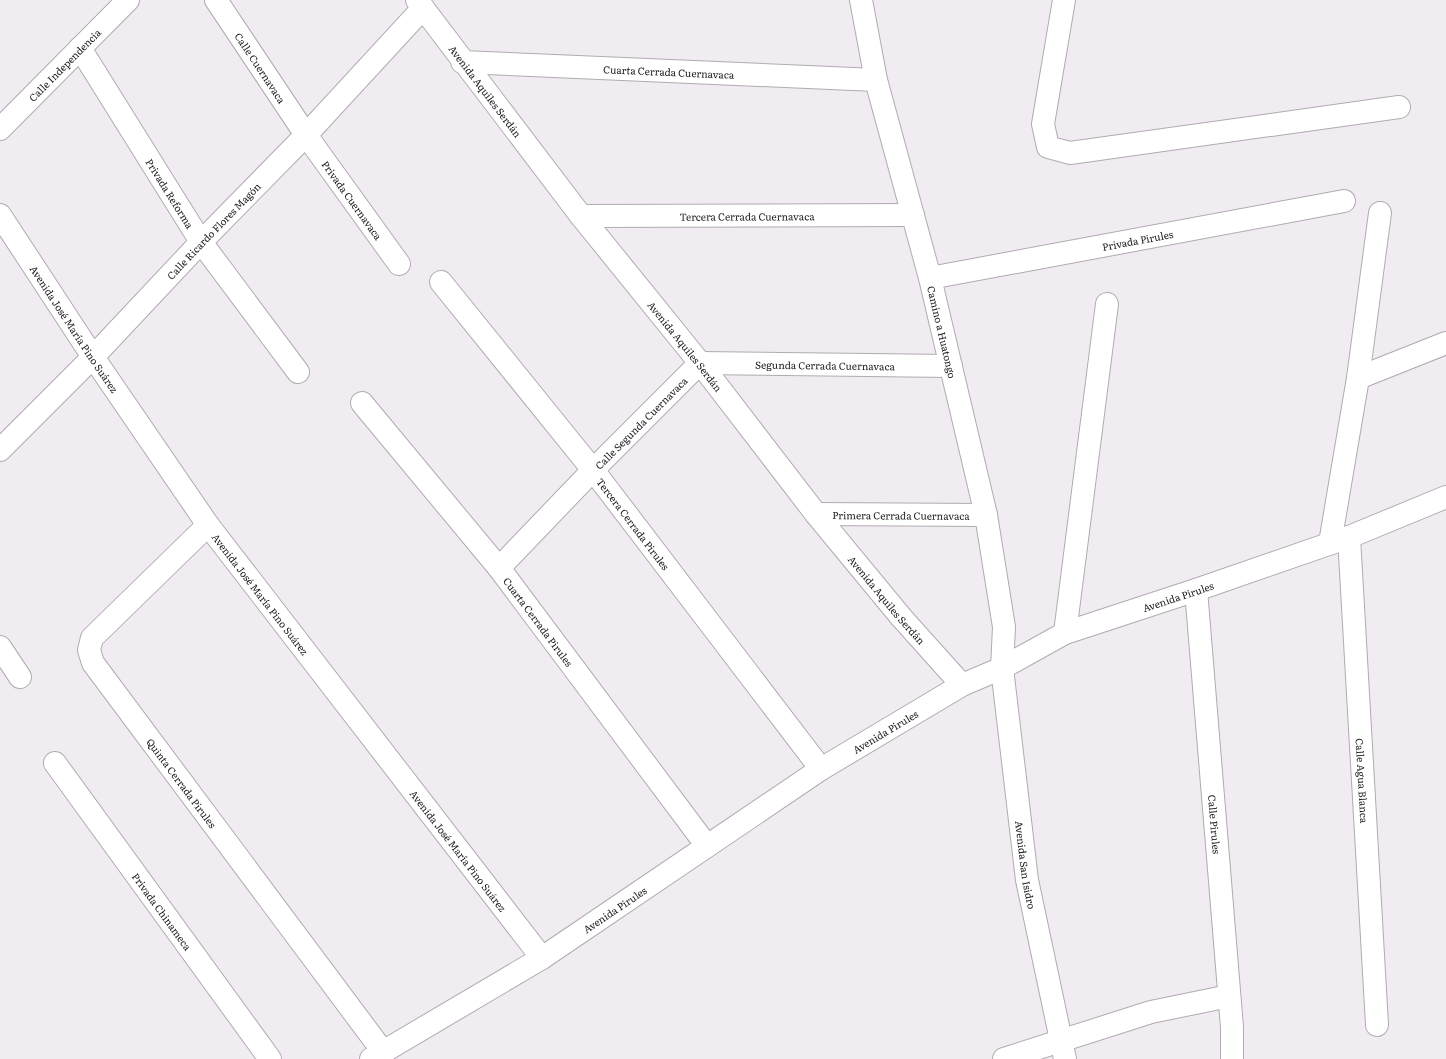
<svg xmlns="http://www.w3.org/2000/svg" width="1446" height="1059" font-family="Literata,serif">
  <rect width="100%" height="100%" fill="#f1ecf2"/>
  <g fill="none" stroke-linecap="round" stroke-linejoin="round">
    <defs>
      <g id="street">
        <path id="s1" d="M216 0 306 135 399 264"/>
        <path id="s2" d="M417 0 581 216 700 363 816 514 901 617 962 685"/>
        <path d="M1064 0 1043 124 1048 147 1070 153 1399 107"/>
        <path id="s3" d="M80 48 201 242 298 372"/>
        <path id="s4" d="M462 62 876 80"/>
        <path id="s5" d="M0 129 128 0"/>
        <path id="s6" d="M0 215 93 357 208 525 542 958"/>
        <path id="s7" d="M581 216 913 215"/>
        <path id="s8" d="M930 278 1344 201"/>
        <path id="s9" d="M441 282 593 470 821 769"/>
        <path id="s10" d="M700 363 951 366"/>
        <path d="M1358 378 1446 343"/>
        <path id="s11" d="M362 403 499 568 707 846"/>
        <path id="s12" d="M0 450 93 357 201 242 306 135 423 8"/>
        <path id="s13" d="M816 514 986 515"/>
        <path id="s14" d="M208 525 92 638 89 650 93 663 384 1053"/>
        <path id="s15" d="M1349 537 1377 1025"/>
        <path d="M1330 543 1358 378 1380 213"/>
        <path id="s16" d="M499 568 593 470 700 363"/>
        <path id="s17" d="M1196 590 1232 1027V1059"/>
        <path d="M1065 633 1107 304"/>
        <path d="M0 647 20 677"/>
        <path id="s18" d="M55 763 270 1059"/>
        <path d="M1004 1059 1151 1012 1229 996"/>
      </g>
      <g id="secondary">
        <path id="s19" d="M861 0 876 80 930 278 986 515 1004 627 1002 668 1027 880 1065 1059"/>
        <path id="s20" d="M371 1059 542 958 821 769 962 685 1002 668 1065 633 1196 590 1349 537 1446 497"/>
      </g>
    </defs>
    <!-- street casing -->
    <use href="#street" stroke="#b0abb1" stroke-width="24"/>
    <!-- secondary casing -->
    <use href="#secondary" stroke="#b0abb1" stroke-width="24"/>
    <!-- street -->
    <use href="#street" stroke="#fff" stroke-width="22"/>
    <!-- secondary -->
    <use href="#secondary" stroke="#fff" stroke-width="22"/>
  </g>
  <g text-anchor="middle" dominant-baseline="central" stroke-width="4" stroke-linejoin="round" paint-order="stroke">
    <!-- street labels -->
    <g font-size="10" fill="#222022" stroke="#fff">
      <text stroke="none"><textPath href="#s5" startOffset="91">Calle Independencia</textPath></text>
      <text stroke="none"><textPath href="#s1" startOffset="81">Calle Cuernavaca</textPath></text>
      <text stroke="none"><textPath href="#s4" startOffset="207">Cuarta Cerrada Cuernavaca</textPath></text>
      <text stroke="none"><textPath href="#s2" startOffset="114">Avenida Aquiles Serdán</textPath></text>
      <text stroke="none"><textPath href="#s3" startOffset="171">Privada Reforma</textPath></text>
      <text stroke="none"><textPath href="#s1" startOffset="242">Privada Cuernavaca</textPath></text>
      <text stroke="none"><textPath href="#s7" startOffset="166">Tercera Cerrada Cuernavaca</textPath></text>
      <text stroke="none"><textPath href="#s12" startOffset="306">Calle Ricardo Flores Magón</textPath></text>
      <text stroke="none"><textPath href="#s8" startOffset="211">Privada Pirules</textPath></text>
      <text stroke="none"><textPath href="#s6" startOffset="136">Avenida José María Pino Suárez</textPath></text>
      <text stroke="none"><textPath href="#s19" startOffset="342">Camino a Huatongo</textPath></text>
      <text stroke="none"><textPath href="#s2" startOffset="438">Avenida Aquiles Serdán</textPath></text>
      <text stroke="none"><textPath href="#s10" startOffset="125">Segunda Cerrada Cuernavaca</textPath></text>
      <text stroke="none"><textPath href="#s16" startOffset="203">Calle Segunda Cuernavaca</textPath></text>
      <text stroke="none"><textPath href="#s13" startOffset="85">Primera Cerrada Cuernavaca</textPath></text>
      <text stroke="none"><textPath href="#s9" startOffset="309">Tercera Cerrada Pirules</textPath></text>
      <text stroke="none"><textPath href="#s6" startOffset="460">Avenida José María Pino Suárez</textPath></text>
      <text stroke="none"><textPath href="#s20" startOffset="934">Avenida Pirules</textPath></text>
      <text stroke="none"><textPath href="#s2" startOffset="762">Avenida Aquiles Serdán</textPath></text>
      <text stroke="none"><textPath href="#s11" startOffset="281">Cuarta Cerrada Pirules</textPath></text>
      <text stroke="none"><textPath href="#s20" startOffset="610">Avenida Pirules</textPath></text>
      <text stroke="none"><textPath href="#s15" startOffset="244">Calle Agua Blanca</textPath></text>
      <text stroke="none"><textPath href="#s14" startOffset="337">Quinta Cerrada Pirules</textPath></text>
      <text stroke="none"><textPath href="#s17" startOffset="235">Calle Pirules</textPath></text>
      <text stroke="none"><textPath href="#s6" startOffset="784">Avenida José María Pino Suárez</textPath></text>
      <text stroke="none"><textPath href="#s19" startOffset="883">Avenida San Isidro</textPath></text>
      <text stroke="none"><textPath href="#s20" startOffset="286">Avenida Pirules</textPath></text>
      <text stroke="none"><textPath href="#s18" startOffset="183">Privada Chinameca</textPath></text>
    </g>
  </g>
</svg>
